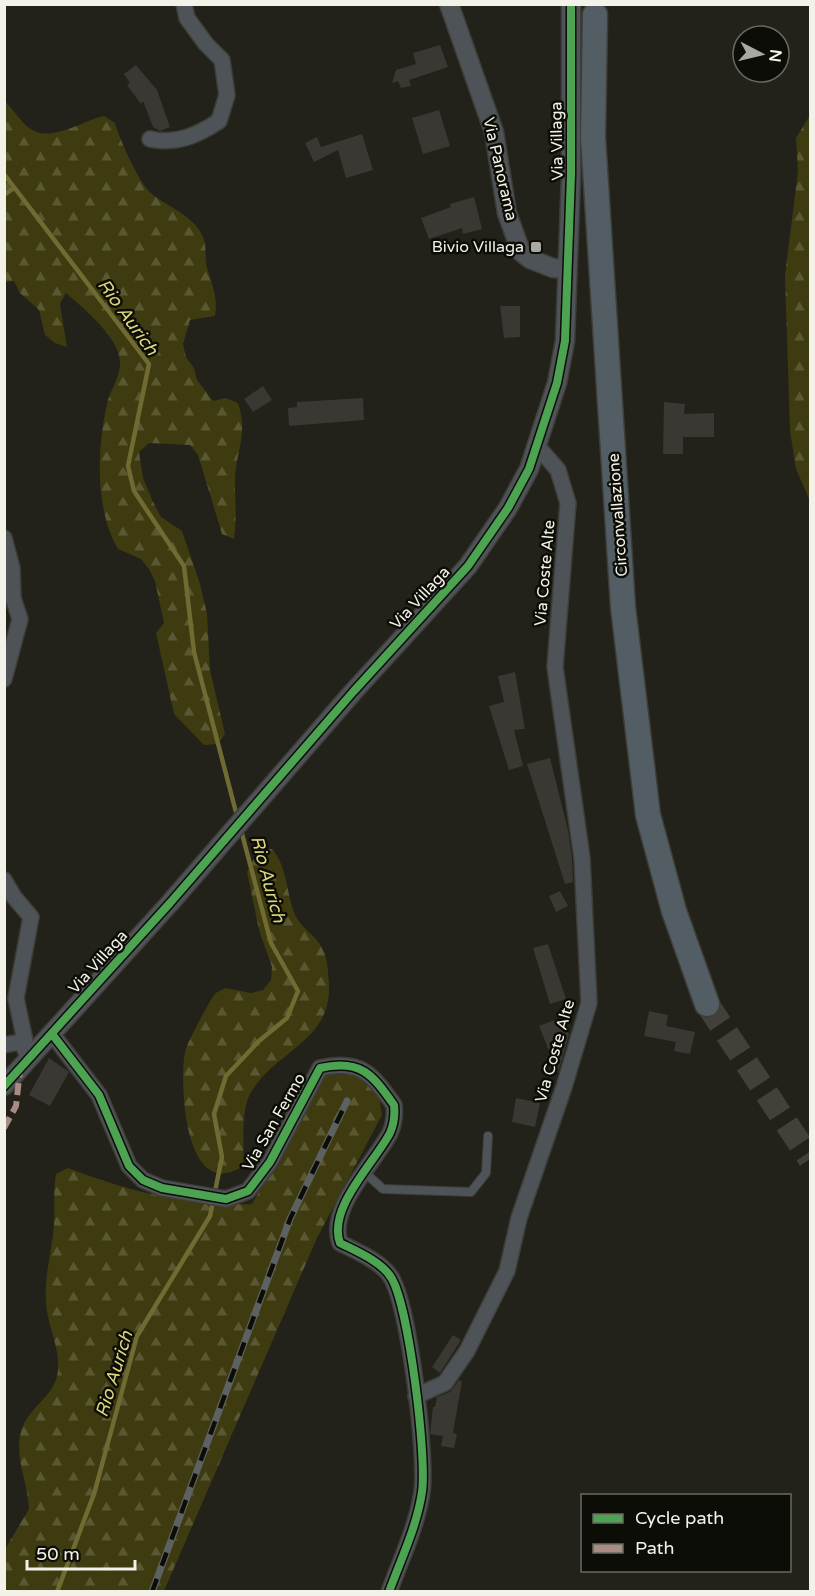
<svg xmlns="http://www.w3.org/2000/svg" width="815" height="1596" font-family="'Varela Round',sans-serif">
  <defs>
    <pattern id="forest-firs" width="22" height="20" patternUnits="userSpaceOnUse" patternTransform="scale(1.5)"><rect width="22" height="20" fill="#3e3b10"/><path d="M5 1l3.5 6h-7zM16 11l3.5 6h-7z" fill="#5a5833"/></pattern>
  </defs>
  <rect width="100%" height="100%" fill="#22211a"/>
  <!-- forest -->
  <path fill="url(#forest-firs)" d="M4 100C13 109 20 121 29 128 50 144 81 121 104 116L115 123C119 138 140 186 153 195 169 207 198 218 204 240 207 249 204 261 208 271 213 287 218 299 215 316L190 320 183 344 186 357 194 368 197 380 213 401 226 398 238 403C249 435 235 451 235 482 235 502 237 519 234 539L222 534 198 455 190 445 149 443 139 452 143 478 153 502 161 517 182 531 200 584 207 614 210 670 225 734 217 744 204 745 174 714 156 633 164 623 155 581 149 569 141 559 118 549C94 508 97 445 108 400 112 387 121 375 120 361 118 336 84 309 66 293L60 304 67 347 55 343 45 335 39 310 20 293 14 281 5 282Z
    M810 115V501L796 469 790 431 785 275 798 171 796 138Z
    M259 849H272C288 867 286 895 296 917 303 929 316 936 322 948 328 959 328 972 329 984 332 1042 275 1050 250 1094 240 1114 245 1144 243 1166 185 1204 179 1085 185 1052 186 1045 209 1002 214 995 216 992 222 990 225 988L251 993 263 990 271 980 272 967 259 930 247 872Z
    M326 1074 357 1075 379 1096 382 1115 317 1238 164 1591 5 1592V1549L29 1509C28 1483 14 1457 21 1432 27 1407 56 1397 58 1370 60 1346 47 1326 46 1302 44 1276 52 1251 54 1225 55 1208 53 1191 56 1174L68 1168C127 1191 188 1206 252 1204Z"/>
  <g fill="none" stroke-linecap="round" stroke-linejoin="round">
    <!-- stream -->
    <path stroke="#6f6b33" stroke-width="4.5" d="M4 174 149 364 128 466 134 491 184 566 194 652 237 816
      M4 195 14 188
      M57 1592 94 1494 137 1336 210 1216 222 1157 214 1114 226 1076 259 1041 287 1018 298 991 271 943 241 830"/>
  </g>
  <!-- building -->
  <path fill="#393832" d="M440 45 448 67 409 80 411 86 401 88 398 81 392 83 396 70 416 64 413 53Z
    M136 65 157 90 170 127 160 131 153 127 143 101 141 104 127 85 130 83 124 74Z
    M439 110 450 146 423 154 412 118Z
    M362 134 373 170 346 178 338 150 314 162 305 143 317 137 321 147Z
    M474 197 482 229 463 234 462 228 429 239 421 218 451 207 450 204Z
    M500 306H520V337L504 338Z
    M263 386 272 400 253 412 244 399Z
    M363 398 364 420 289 426 288 408 297 407V402Z
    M664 402 685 404 684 414 714 413V437H683V454H663Z
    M515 672 525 729 514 730 523 766 509 770 489 706 504 702 498 676Z
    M550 758 568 830 572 859 573 882 565 884 527 764Z
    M560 891 568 906 556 912 549 896Z
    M548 944 566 999 550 1004 533 948Z
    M649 1011 668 1015 666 1026 695 1032 690 1054 674 1051 676 1042 644 1036Z
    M555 1020 558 1028 566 1025 569 1035 558 1073 539 1026Z
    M49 1058 69 1072 50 1106 29 1095Z
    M516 1098 540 1103 535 1127 512 1122Z
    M453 1335 461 1340 440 1373 432 1367Z
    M459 1380 462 1381 453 1433 457 1434 454 1448 441 1446 443 1436 430 1434 433 1407H435L437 1397 450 1392Z"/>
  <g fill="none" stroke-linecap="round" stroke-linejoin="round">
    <!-- trunk-tunnel -->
    <path stroke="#414039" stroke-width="24" stroke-dasharray="24 12" stroke-linecap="butt" d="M707 1004 810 1159"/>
    <defs>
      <path id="service" d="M363 1171 383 1189 471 1192 486 1173 488 1136"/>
      <path id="minor" d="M150 139C176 145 198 135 219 121L227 95 222 60 206 44 187 18 184 4
        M4 538 12 568 13 598 20 619 4 679
        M4 880 14 897 31 917 16 998 25 1041
        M52 1034 99 1095 129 1166 143 1180 162 1188 226 1199 248 1191 270 1162 320 1068C361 1059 372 1074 394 1105 395 1114 394 1124 390 1133 375 1162 327 1208 340 1243 356 1251 383 1262 392 1279 409 1309 427 1456 422 1492 417 1526 401 1559 389 1592
        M4 1045 25 1041V1050
        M416 1396 445 1383 467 1351 507 1271 519 1218 564 1087 589 1003 582 858 555 667 568 503 558 470 538 447"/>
      <path id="tertiary" d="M449 4 494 132 507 213 521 252 530 259 553 268 567 269
        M4 1086 170 903 353 692 468 566 508 508 529 469 557 383 565 341 571 175V4"/>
      <path id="trunk" d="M595 15 593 137 623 607 648 815 674 911 707 1004"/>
    </defs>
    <!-- service casing -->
    <use href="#service" stroke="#3e3d38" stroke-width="10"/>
    <!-- minor casing -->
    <use href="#minor" stroke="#3e3d38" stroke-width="18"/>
    <!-- tertiary casing -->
    <use href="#tertiary" stroke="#3e3d38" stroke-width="21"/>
    <!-- trunk casing -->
    <use href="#trunk" stroke="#3e3d38" stroke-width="27"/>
    <!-- service -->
    <use href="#service" stroke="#4d5356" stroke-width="8"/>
    <!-- minor -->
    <use href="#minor" stroke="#4d5356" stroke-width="15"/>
    <!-- tertiary -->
    <use href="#tertiary" stroke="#4d5356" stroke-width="18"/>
    <!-- trunk -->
    <use href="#trunk" stroke="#525e63" stroke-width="24"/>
    <defs>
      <path id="rail" d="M152 1592 290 1219 347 1101"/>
    </defs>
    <!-- rail casing -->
    <use href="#rail" stroke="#5d6161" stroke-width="7"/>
    <!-- rail -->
    <use href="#rail" stroke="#0d0d07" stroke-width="4.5" stroke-dasharray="14" stroke-linecap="butt"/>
    <!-- quiet -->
    <path stroke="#a88b81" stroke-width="6" stroke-dasharray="12 6" stroke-linecap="butt" d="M4 1128 16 1106 20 1070"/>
    <defs>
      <path id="cycleway" d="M52 1034 99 1095 129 1166 143 1180 162 1188 226 1199 248 1191 270 1162 320 1068C361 1059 372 1074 394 1105 395 1114 394 1124 390 1133 375 1162 327 1208 340 1243 356 1251 383 1262 392 1279 409 1309 427 1456 422 1492 417 1526 401 1559 389 1592
        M4 1086 170 903 353 692 468 566 508 508 529 469 557 383 565 341 571 175V4"/>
    </defs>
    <!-- cycleway casing -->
    <use href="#cycleway" stroke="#0d0d07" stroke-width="11"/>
    <!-- cycleway -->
    <use href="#cycleway" stroke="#4ca352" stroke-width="8"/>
  </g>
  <!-- markers -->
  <rect fill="#aaa9a1" stroke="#0d0d07" stroke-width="2" x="530" y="241" width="12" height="12" rx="3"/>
  <g text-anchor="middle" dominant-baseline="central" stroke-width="5" stroke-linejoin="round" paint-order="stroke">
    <!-- street labels -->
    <g font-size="16" fill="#f3f2e9" stroke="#0d0d07">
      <text transform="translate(557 141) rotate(-91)">Via Villaga</text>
      <text transform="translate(500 169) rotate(77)">Via Panorama</text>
      <text transform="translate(618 515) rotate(-94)">Circonvallazione</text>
      <text transform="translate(545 573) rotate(-85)">Via Coste Alte</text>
      <text transform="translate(420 598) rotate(-47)">Via Villaga</text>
      <text transform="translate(98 962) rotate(-48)">Via Villaga</text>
      <text transform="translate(555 1051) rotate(-74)">Via Coste Alte</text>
      <text transform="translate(274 1122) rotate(-60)">Via San Fermo</text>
    </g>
    <!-- poi labels -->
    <g font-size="16" fill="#f3f2e9" stroke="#0d0d07" text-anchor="end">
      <text x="524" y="247">Bivio Villaga</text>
    </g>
    <!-- water labels -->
    <g font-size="18" font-style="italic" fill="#ddd77c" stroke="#0d0d07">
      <text transform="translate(128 317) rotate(54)">Rio Aurich</text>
      <text transform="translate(268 879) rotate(75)">Rio Aurich</text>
      <text transform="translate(114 1374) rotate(-73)">Rio Aurich</text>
    </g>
  </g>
  <!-- border -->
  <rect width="815" height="1596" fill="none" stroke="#f3f2e9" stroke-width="12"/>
  <!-- legend -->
  <rect x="581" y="1494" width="210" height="78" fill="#0d0d07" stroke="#696961" stroke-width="1.5"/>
  <rect x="593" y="1514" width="30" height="9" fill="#4ca352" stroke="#696961" stroke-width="1.5"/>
  <text x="635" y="1524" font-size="18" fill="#f3f2e9">Cycle path</text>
  <rect x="593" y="1544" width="30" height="9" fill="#a88b81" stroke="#696961" stroke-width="1.5"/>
  <text x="635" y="1554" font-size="18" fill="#f3f2e9">Path</text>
  <!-- north arrow -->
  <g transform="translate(761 54) rotate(97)"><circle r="28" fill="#0d0d07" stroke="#696961" stroke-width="1.5"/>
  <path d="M0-4.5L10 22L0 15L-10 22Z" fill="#aaa9a1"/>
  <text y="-9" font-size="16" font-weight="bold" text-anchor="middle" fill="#f3f2e9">N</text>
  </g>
  <!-- scale -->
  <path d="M27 1560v9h108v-9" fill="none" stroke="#f3f2e9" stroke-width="3"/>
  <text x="36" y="1560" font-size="18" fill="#f3f2e9" stroke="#0d0d07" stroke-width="4.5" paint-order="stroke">50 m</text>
</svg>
